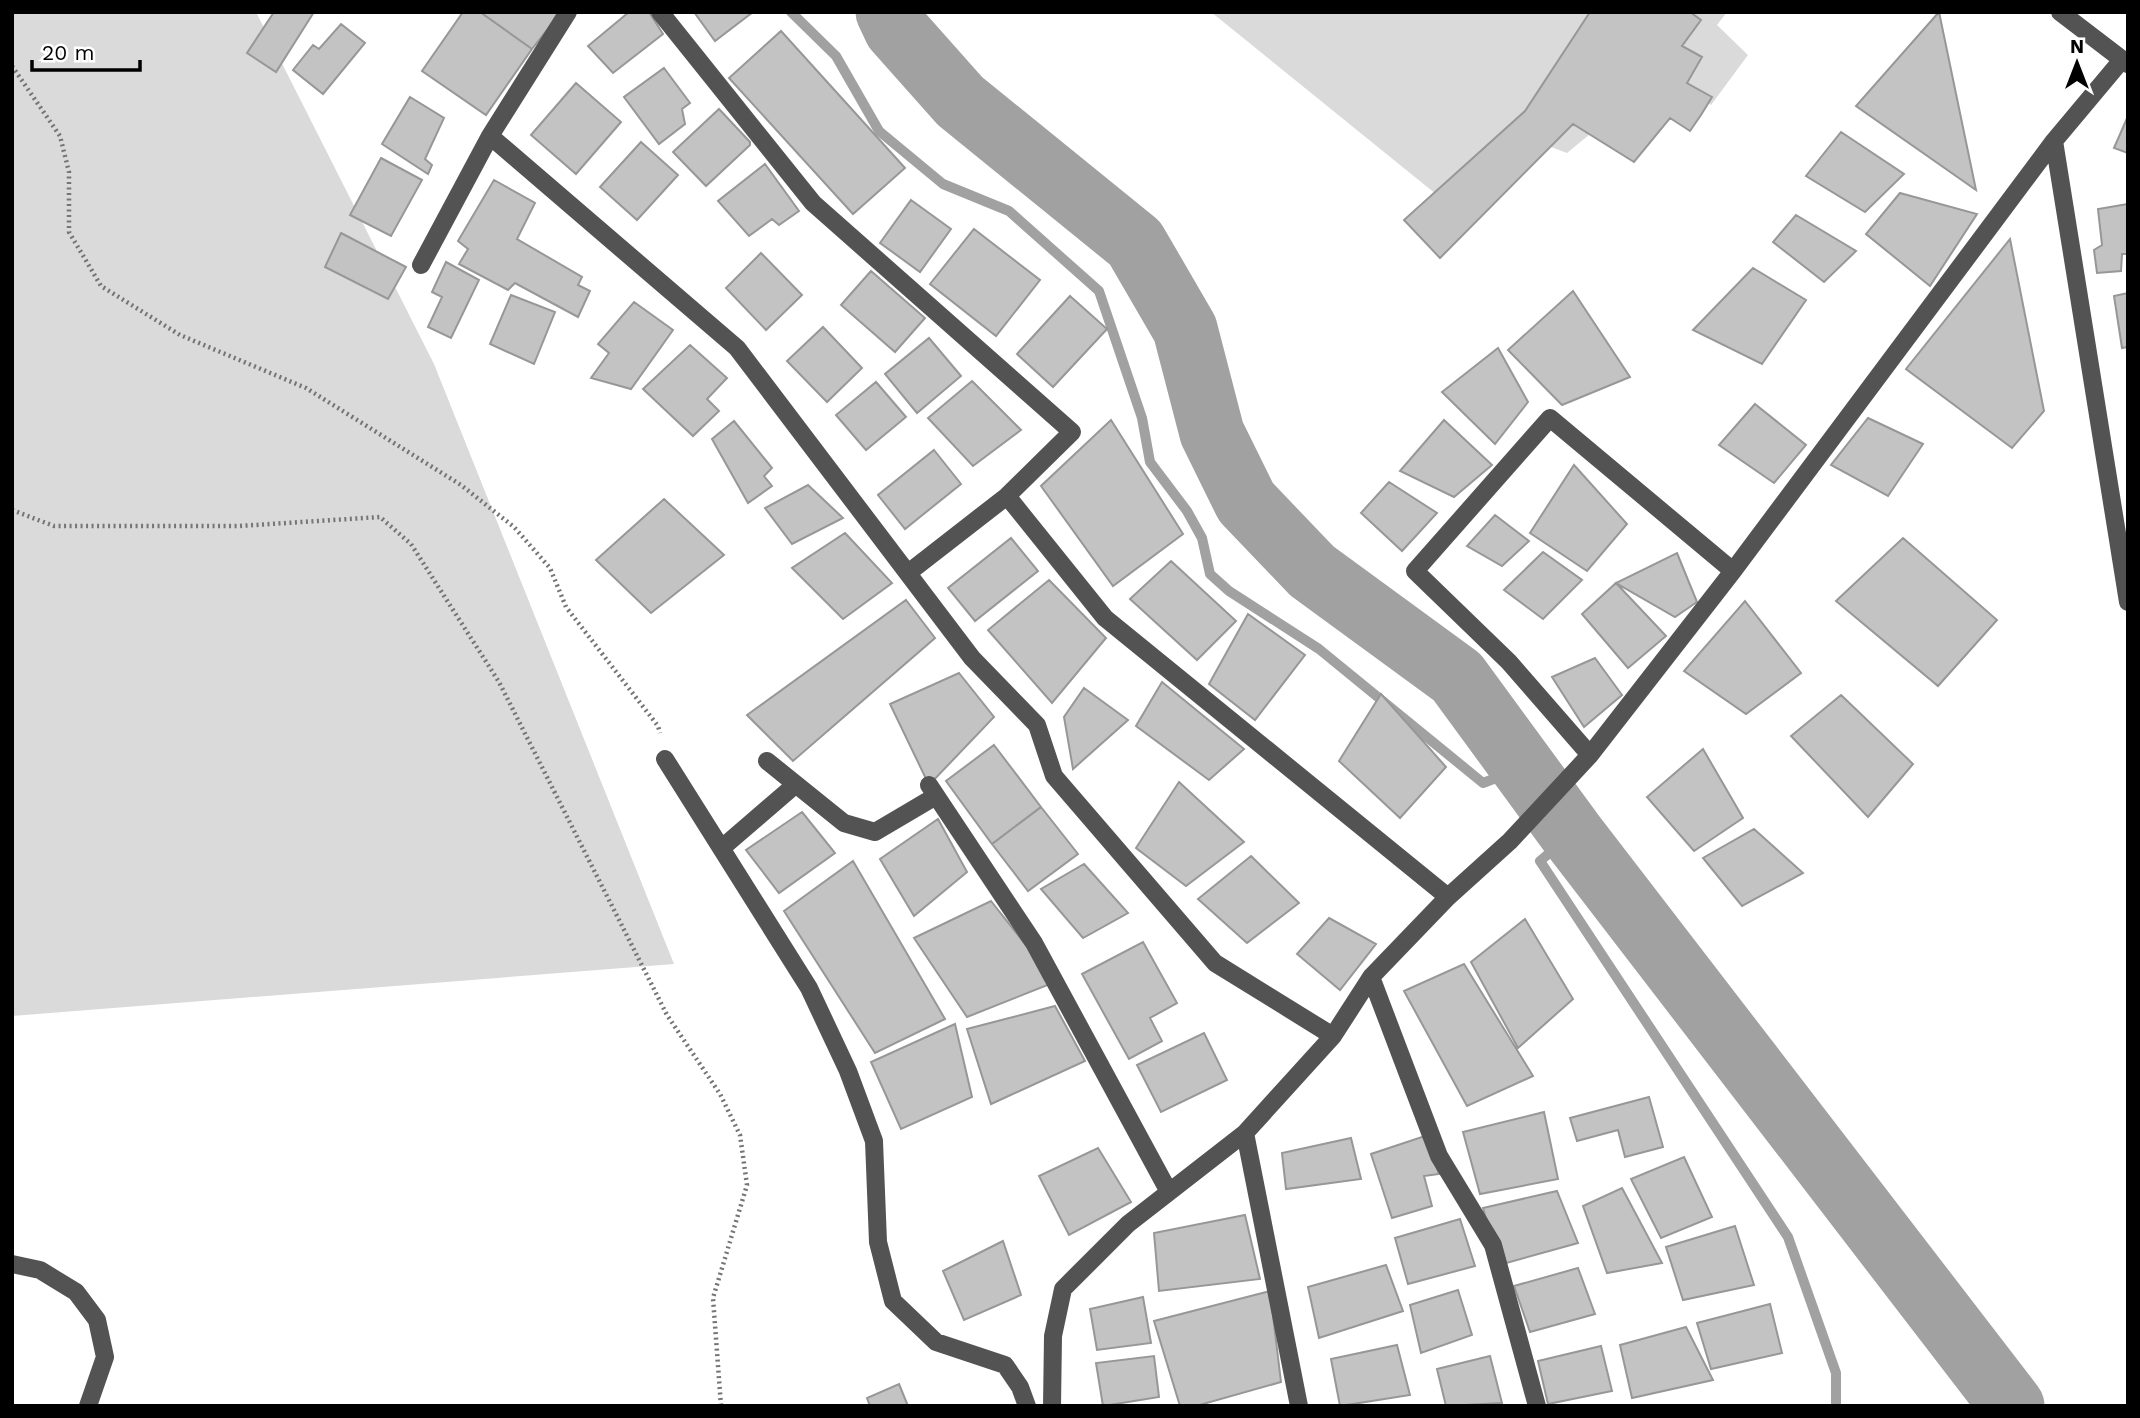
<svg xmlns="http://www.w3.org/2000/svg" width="2140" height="1418" font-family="'Work Sans',sans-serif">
  <rect width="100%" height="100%" fill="#fff"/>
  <!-- green -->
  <path fill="#dadada" d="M12 12H256L434 364 674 964 12 1016Z
    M1211 12H1727L1717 25 1748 55 1711 105 1688 88 1664 126 1623 107 1567 153 1543 144 1468 220Z"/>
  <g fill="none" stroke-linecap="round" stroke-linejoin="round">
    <!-- stream -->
    <path stroke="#a1a1a1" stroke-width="10" d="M791 12 836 56 879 131 943 184 1009 211 1099 291 1142 418 1150 462 1187 511 1202 538 1210 574 1229 591 1319 649 1483 783 1525 767
      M1572 834 1540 861 1788 1237 1836 1373V1406"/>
    <!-- river -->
    <path stroke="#a1a1a1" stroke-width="65" d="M888 12 896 29 960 101 1135 243 1185 329 1212 433 1246 502 1312 571 1457 677 1572 834 2012 1406"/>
  </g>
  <!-- building -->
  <path fill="#c3c3c3" stroke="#979797" stroke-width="2" d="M274 12H314L276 72 247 53Z
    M463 12H480L532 49 486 115 422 71Z
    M480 12H561L532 49Z
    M629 12H649L663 34 613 73 588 46Z
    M694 12H753L715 41Z
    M1590 12H1690L1701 20 1682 46 1702 57 1687 83 1712 97 1701 115 1690 131 1670 118 1634 162 1573 124 1440 258 1404 220 1525 111Z
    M1939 12 1976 190 1856 106Z
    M341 24 365 43 323 94 293 70 313 45 319 49Z
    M781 31 905 168 853 214 729 78Z
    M664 68 690 103 682 109 685 124 659 144 624 97Z
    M576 83 621 122 576 174 531 135Z
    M410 97 444 118 425 159 432 165 428 174 382 144Z
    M719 109 750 142V145L706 186 673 152Z
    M2128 116V153L2114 148Z
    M1841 132 1904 174 1865 212 1806 176Z
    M641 142 678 175 637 220 600 187Z
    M381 158 422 180 391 236 350 215Z
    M765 164 799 211 779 225 772 219 749 236 718 201Z
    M494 180 535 203 517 239 582 277 578 285 590 291 578 317 515 283 508 290 459 264 468 249 458 241Z
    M1900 193 1977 214 1930 286 1866 234Z
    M911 200 951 229 920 272 880 243Z
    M2128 204V254H2122L2121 271 2097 273 2094 250 2102 245 2098 209Z
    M1796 215 1856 251 1824 282 1773 242Z
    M974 229 1040 280 996 336 930 284Z
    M341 233 406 267 388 299 325 267Z
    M2010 239 2044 411 2012 448 1906 369Z
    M761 253 802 295 766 330 726 288Z
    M446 262 479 280 451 338 428 327 442 297 432 292Z
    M1753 268 1806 300 1762 364 1693 330Z
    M871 271 925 318 895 352 841 305Z
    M1573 291 1630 377 1562 405 1508 350Z
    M2128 293V347L2122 348 2114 296Z
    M511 295 555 312 534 364 490 344Z
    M1070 296 1107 329 1053 387 1017 354Z
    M634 302 673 330 631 389 591 378 609 353 598 344Z
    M823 327 862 368 827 402 787 361Z
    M929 338 961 376 917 413 885 374Z
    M690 345 727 378 707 399 719 411 693 436 643 389Z
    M1498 348 1528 402 1495 444 1442 392Z
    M972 381 1021 430 973 466 928 418Z
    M876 382 906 417 866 450 836 415Z
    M1755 404 1806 445 1774 483 1719 445Z
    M1868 418 1923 444 1888 496 1831 465Z
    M1111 420 1183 534 1113 586 1041 486Z
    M1444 420 1492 465 1454 497 1400 471Z
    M734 421 772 468 764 476 772 486 748 503 712 439Z
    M934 450 961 484 905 529 878 495Z
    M1574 465 1627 524 1587 571 1530 533Z
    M1389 482 1437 513 1402 551 1361 513Z
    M808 485 843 518 792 544 765 508Z
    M664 499 724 555 651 613 596 560Z
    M1495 515 1529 541 1502 566 1467 546Z
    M845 533 892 583 843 619 792 568Z
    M1011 538 1038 571 975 621 948 588Z
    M1903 538 1997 620 1938 686 1836 601Z
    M1543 552 1582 580 1543 619 1504 590Z
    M1677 553 1697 602 1675 617 1616 583Z
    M1171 561 1236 621 1197 660 1130 599Z
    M1049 580 1106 638 1052 703 988 630Z
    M1616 583 1666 636 1628 668 1582 614Z
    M906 600 935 638 793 761 747 715Z
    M1745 601 1801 673 1746 714 1684 671Z
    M1248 614 1305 655 1255 720 1209 684Z
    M1595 658 1622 695 1584 727 1552 677Z
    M959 673 994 717 929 785 890 704Z
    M1162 682 1244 749 1209 780 1136 726Z
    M1084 688 1128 720 1073 769 1064 717Z
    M1381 694 1446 767 1400 818 1339 761Z
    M1841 695 1913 764 1868 817 1791 736Z
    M994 745 1041 807 992 844 946 781Z
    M1703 749 1743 818 1694 851 1647 797Z
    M1179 782 1244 842 1186 886 1136 848Z
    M1041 807 1078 854 1028 891 992 844Z
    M802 812 835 853 779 893 746 850Z
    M938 819 967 872 914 916 880 859Z
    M1754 829 1803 873 1742 906 1703 858Z
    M1251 856 1299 903 1247 943 1198 899Z
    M853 861 945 1019 875 1053 784 911Z
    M1084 864 1128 913 1083 938 1041 889Z
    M991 901 1055 982 967 1017 914 938Z
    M1329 918 1376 944 1340 990 1297 954Z
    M1525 919 1573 999 1518 1048 1471 962Z
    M1143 942 1177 1003 1150 1018 1162 1041 1129 1059 1082 974Z
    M1464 964 1533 1076 1467 1106 1404 991Z
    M1055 1006 1085 1061 991 1104 967 1029Z
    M955 1024 972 1097 901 1129 871 1062Z
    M1204 1033 1227 1080 1161 1112 1137 1065Z
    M1649 1097 1663 1147 1625 1157 1618 1130 1577 1141 1570 1118Z
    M1544 1112 1558 1179 1480 1194 1463 1132Z
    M1425 1136 1439 1174 1424 1176 1432 1206 1392 1218 1371 1154Z
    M1351 1138 1361 1179 1286 1189 1282 1153Z
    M1098 1148 1131 1202 1069 1235 1039 1176Z
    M1684 1157 1712 1217 1661 1238 1631 1179Z
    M1622 1188 1662 1263 1607 1273 1583 1206Z
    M1557 1191 1578 1243 1499 1265 1483 1208Z
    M1245 1215 1260 1279 1159 1291 1154 1233Z
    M1460 1219 1475 1266 1408 1284 1395 1238Z
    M1735 1226 1754 1285 1683 1300 1666 1247Z
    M1003 1241 1021 1295 964 1320 943 1271Z
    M1386 1265 1403 1311 1319 1338 1308 1287Z
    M1578 1268 1595 1314 1530 1332 1514 1286Z
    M1458 1290 1472 1335 1421 1353 1410 1305Z
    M1270 1291 1281 1382 1196 1406H1180L1154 1321Z
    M1143 1297 1151 1343 1097 1350 1090 1309Z
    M1770 1304 1782 1353 1711 1369 1697 1323Z
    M1686 1327 1713 1380 1632 1398 1620 1345Z
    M1397 1345 1410 1395 1340 1406 1331 1359Z
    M1601 1346 1612 1391 1548 1404 1538 1361Z
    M1154 1356 1159 1397 1103 1406 1096 1363Z
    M1490 1356 1502 1403 1446 1406 1437 1369Z
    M899 1384 908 1406H870L867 1398Z"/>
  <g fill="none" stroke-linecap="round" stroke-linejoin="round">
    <!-- path -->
    <path stroke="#757575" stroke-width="4.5" stroke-dasharray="2 3.5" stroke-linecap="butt" d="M12 66 60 136 69 172V232L101 286 180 335 306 388 461 485 514 527 550 568 566 607 658 726 660 733
      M12 510 54 526H239L380 517 411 544 499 682 667 1015 720 1094 740 1135 747 1185 713 1298 721 1406"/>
    <!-- minor -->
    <path stroke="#535353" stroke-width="18" d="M660 12 813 203 1072 432 1007 496 908 573
      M2060 12 2128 64
      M490 136 737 348 972 658 1037 725 1054 776 1215 963 1333 1036
      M2054 141 2128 602
      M421 265 490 136 568 12
      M1007 496 1105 618 1448 897
      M1590 755 1509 662 1415 571 1550 418 1733 571
      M665 759 809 988 848 1071 874 1141 878 1242 893 1301 936 1342 1005 1365 1020 1387 1027 1406
      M767 761 844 823 875 832 936 796
      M929 785 1034 943 1169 1192
      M723 847 795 785
      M1371 977 1439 1156 1493 1245 1537 1406
      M1245 1133 1299 1406
      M12 1264 40 1270 76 1292 97 1320 105 1357 88 1406
      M1052 1406 1053 1336 1063 1289 1128 1224 1245 1133 1333 1036 1371 977 1448 897 1510 841 1590 755 1733 571 2054 141 2121 61"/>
  </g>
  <!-- border -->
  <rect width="2140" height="1418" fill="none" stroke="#000000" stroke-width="28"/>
  <!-- north arrow -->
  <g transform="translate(2077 63)" stroke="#ffffff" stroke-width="5" paint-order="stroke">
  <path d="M0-5L12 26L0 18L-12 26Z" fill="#000000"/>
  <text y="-10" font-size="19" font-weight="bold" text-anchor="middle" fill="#000000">N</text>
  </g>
  <!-- scale -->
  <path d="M32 60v10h108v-10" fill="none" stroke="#000000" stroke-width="3.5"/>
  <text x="42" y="60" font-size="21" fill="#000000" stroke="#ffffff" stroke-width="5" paint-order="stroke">20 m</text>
</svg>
